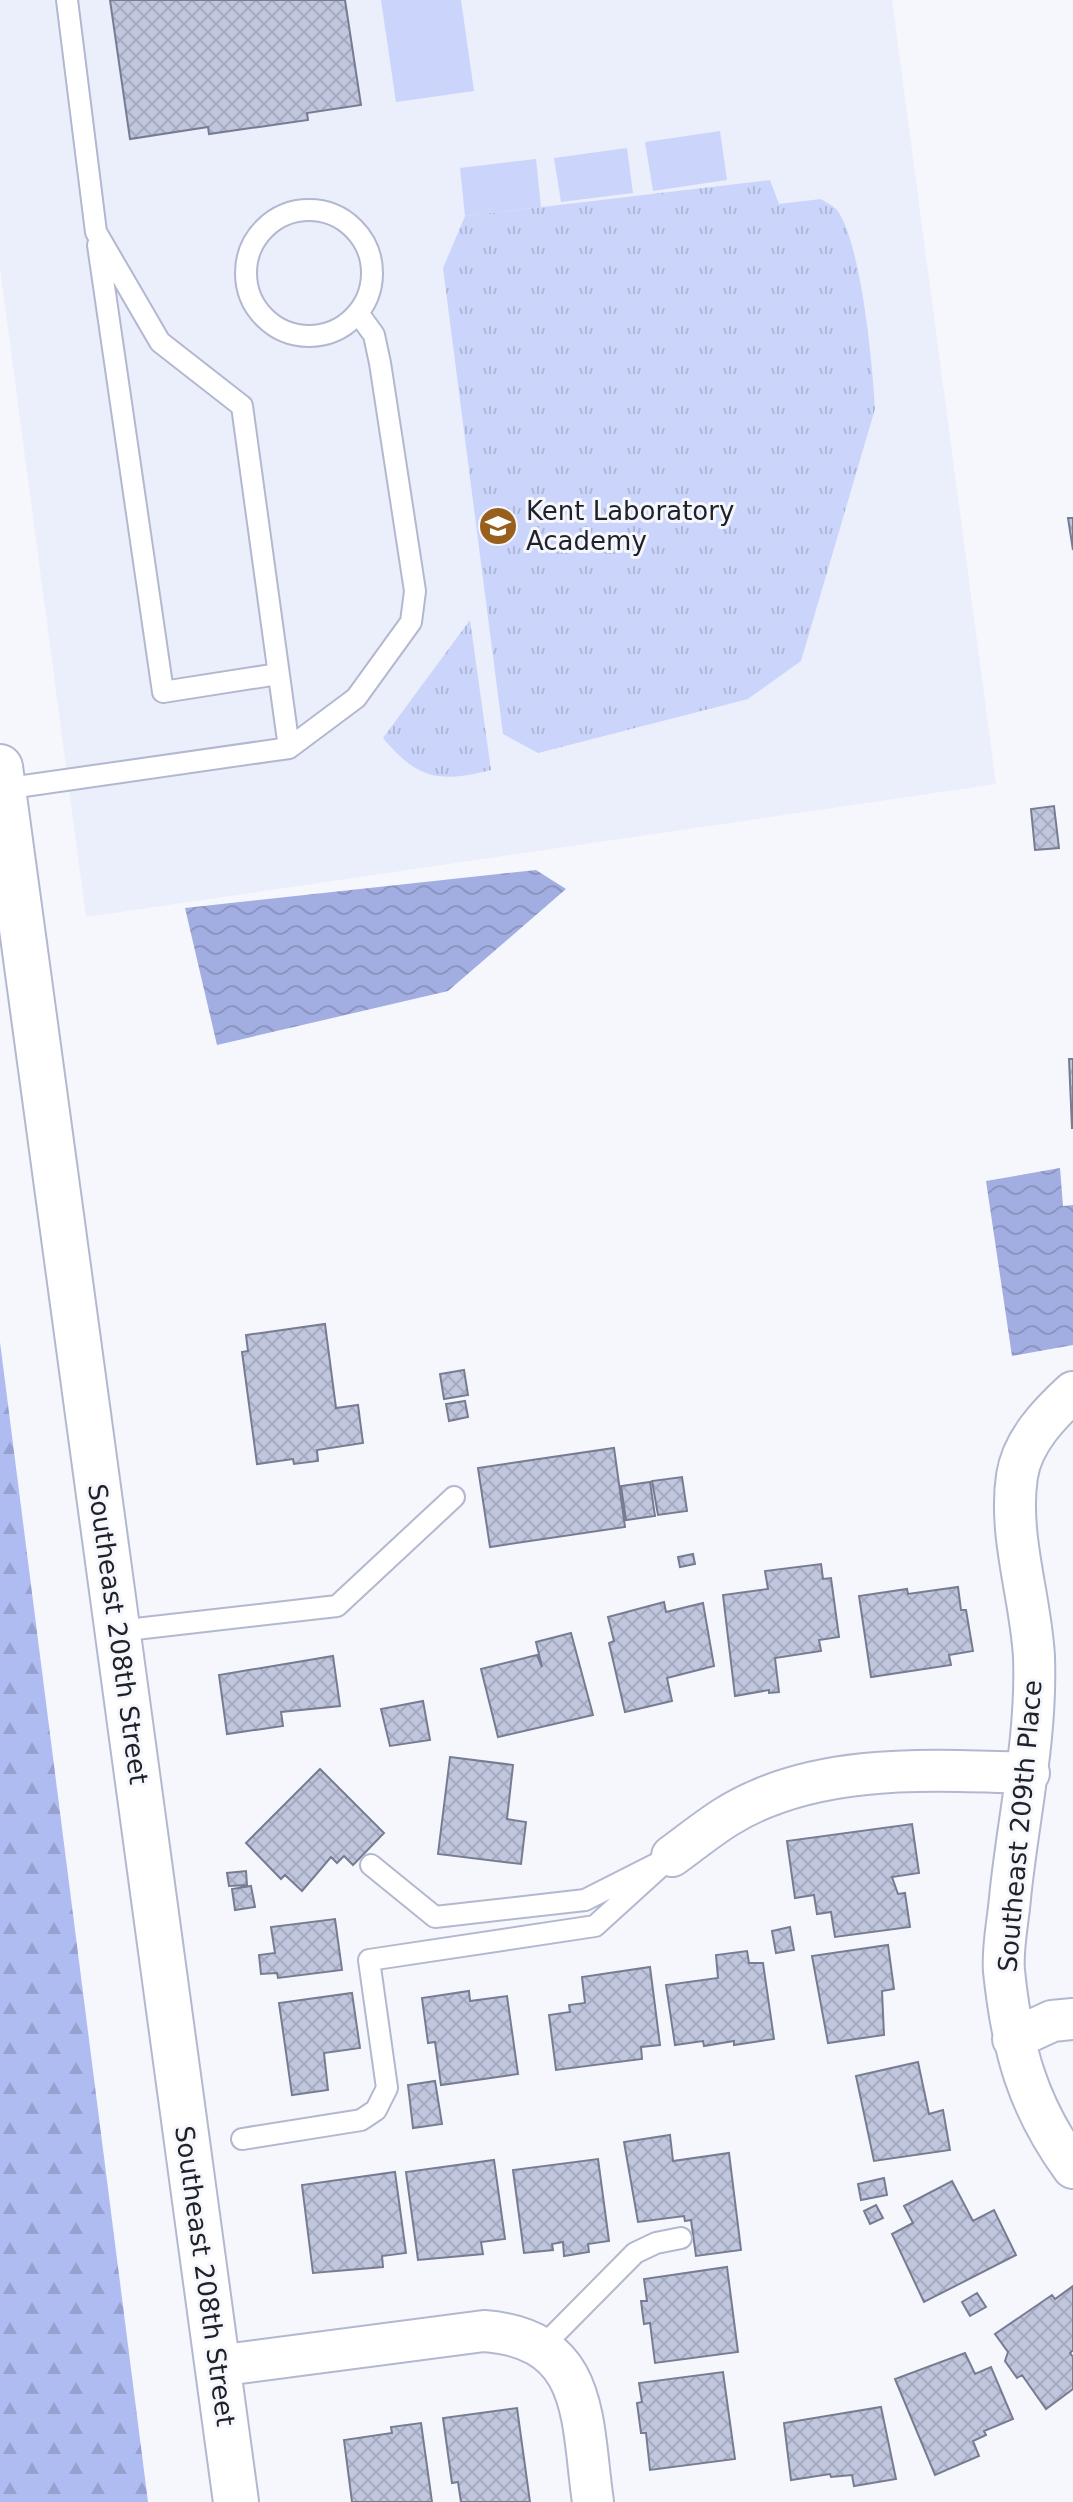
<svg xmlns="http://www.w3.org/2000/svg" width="1073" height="2502" font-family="'DejaVu Sans',sans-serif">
  <defs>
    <pattern id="grass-tufts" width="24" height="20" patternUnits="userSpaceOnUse" patternTransform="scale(2)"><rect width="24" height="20" fill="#cbd5fc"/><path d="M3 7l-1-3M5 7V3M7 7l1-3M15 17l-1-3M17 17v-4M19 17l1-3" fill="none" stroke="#aeb7d8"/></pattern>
    <pattern id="forest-firs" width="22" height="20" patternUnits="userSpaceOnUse" patternTransform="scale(2)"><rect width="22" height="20" fill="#afbcf1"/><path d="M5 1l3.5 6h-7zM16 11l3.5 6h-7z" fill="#96a1cf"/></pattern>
    <pattern id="water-waves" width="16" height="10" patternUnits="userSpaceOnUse" patternTransform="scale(2)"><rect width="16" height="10" fill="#a2aee2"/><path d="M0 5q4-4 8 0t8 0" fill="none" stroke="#8b95c2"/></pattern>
    <pattern id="building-cross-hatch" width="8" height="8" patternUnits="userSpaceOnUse" patternTransform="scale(2)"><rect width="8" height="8" fill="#c0c6de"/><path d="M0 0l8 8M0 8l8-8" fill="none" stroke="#a5aabe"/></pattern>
  </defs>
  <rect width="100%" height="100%" fill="#f6f7fc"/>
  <!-- built -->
  <path fill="#ebeefb" d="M0 0H892L996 784 86 917 0 268Z"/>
  <!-- grass -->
  <path fill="url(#grass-tufts)" d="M770 180 779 204 821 199C825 202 832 205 836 209 861 238 873 369 875 409L801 661 748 699 538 753 503 734 443 268 465 216Z
    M470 620 491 770C440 783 418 780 383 738Z"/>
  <!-- forest -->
  <path fill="url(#forest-firs)" d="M0 1342 148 2502H0Z"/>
  <!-- garden -->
  <path fill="#cbd5fc" d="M381 0H461L474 91 396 102Z
    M720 131 727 180 653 191 645 142Z
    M627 148 633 193 561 202 554 158Z
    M536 159 541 207 465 216 460 168Z"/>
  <!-- water -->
  <path fill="url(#water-waves)" d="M536 870 566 889 448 991 217 1045 185 908Z
    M1060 1168 1063 1206 1073 1205V1345L1012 1356 986 1181Z"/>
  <!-- building -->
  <path fill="url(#building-cross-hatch)" stroke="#767c92" stroke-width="2" d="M110 0H345L361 105 307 113 308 120 209 134 208 127 130 139Z
    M1068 518H1073V550Z
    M1054 806 1059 848 1035 850 1031 809Z
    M1069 1059H1073V1128H1072Z
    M325 1324 336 1408 358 1405 363 1443 317 1450 318 1461 294 1464 293 1459 257 1464 242 1352 248 1351 246 1335Z
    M464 1370 468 1395 444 1399 440 1374Z
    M465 1401 468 1417 449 1421 446 1404Z
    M614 1448 625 1527 490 1547 478 1468Z
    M682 1477 687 1511 658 1515 652 1481Z
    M650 1482 655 1516 626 1520 621 1486Z
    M693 1554 695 1564 680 1567 678 1557Z
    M821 1564 823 1579 831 1578 839 1637 819 1640 821 1651 775 1658 779 1692 769 1693V1690L735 1696 723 1595 768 1589 765 1571Z
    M958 1587 961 1610H966L973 1651 949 1655 951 1665 871 1677 859 1596 907 1589 908 1594Z
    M664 1602 666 1612 703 1603 714 1666 667 1678 672 1701 625 1712 609 1643 614 1641 608 1617Z
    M571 1633 593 1715 498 1737 481 1669 537 1655 542 1667 536 1642Z
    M333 1656 340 1706 281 1712 283 1726 227 1734 219 1675Z
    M423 1701 430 1740 390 1746 381 1709Z
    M450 1757 513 1765 507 1819 526 1822 521 1864 438 1854Z
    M320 1769 384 1833 353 1865 344 1856 337 1863 331 1857 302 1891 285 1875 281 1879 246 1843Z
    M912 1824 919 1873 892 1877 898 1894 905 1893 910 1927 835 1937 831 1912 817 1914 814 1895 795 1898 787 1841Z
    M246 1871 247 1885 229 1886 227 1873Z
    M251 1886 255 1907 235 1910 232 1889Z
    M335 1919 342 1970 278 1978 277 1973 261 1974 259 1955 275 1953 271 1927Z
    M790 1927 794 1950 776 1953 772 1931Z
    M888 1945 894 1989 882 1991 884 2035 828 2043 812 1956Z
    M747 1951 749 1963H763L774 2039 734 2045V2041L704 2046 703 2041 675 2045 666 1985 718 1978 716 1955Z
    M650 1967 660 2045 641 2047 642 2059 556 2070 549 2015 570 2012 569 2005 585 2003 582 1977Z
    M469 1991 470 2001 507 1996 518 2074 441 2085 435 2042 428 2043 422 1998Z
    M352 1993 360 2048 324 2053 328 2090 292 2095 279 2003Z
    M918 2062 929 2114 943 2110 950 2150 874 2161 856 2076Z
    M435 2081 442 2124 413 2128 408 2085Z
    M670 2135 673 2161 729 2153 741 2250 696 2256 691 2220 685 2221 684 2216 638 2222 624 2142Z
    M598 2159 609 2241 588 2244 589 2252 564 2256 563 2242 552 2244 553 2250 524 2253 513 2170Z
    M494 2160 505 2239 481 2242 483 2254 418 2260 406 2172Z
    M395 2172 406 2253 382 2256 383 2267 313 2273 302 2185Z
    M884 2178 887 2195 861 2200 858 2184Z
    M952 2181 973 2221 994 2210 1016 2255 924 2302 892 2234 913 2223 904 2206Z
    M876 2205 883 2218 870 2224 864 2211Z
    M727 2267 738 2352 655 2363 650 2323 644 2324 641 2301H647L644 2279Z
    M1073 2286V2350L1070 2353 1073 2357V2389L1046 2409 1022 2375 1017 2378 1005 2361 1008 2352 995 2334 1052 2295 1055 2299Z
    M977 2293 986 2307 970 2316 962 2302Z
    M965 2353 975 2374 991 2367 1013 2419 984 2431 986 2435 973 2441 979 2456 935 2475 895 2379Z
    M723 2372 735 2459 650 2470 646 2433H641L637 2403 642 2402 639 2383Z
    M881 2407 896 2479 854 2486 852 2475 831 2477 830 2474 791 2480 784 2423Z
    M517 2408 530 2502H461L458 2482 452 2483 443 2418Z
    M421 2423 432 2502H352L344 2440 392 2433 391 2427Z"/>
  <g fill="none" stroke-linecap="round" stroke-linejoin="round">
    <defs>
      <path id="service" d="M67 0 96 232 160 342 242 406 289 748
        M246 273a63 63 0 1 1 126 0a63 63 0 1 1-126 0Z
        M98 245 163 692 278 674
        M3 789 289 748 356 698 411 622 415 591 380 363 374 335 358 313
        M118 1631 337 1606 454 1497
        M242 2139 361 2120 376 2110 387 2088 369 1960 595 1926 672 1856 585 1900 435 1917 371 1865
        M543 2346 635 2253 656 2243 681 2238"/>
      <path id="minor" d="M1073 1392C1049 1414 1022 1442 1017 1476 1008 1536 1031 1598 1034 1657 1037 1739 1018 1818 1010 1898 1008 1922 1002 1948 1004 1971 1012 2048 1027 2105 1073 2168
        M672 1856C690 1843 707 1829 726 1817 814 1762 930 1770 1029 1773
        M1013 2039 1052 2021 1073 2019
        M217 2366 484 2331C590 2339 581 2419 593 2502"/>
      <path id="primary" d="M0 767 236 2502"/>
    </defs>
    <!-- service casing -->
    <use href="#service" stroke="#b2b8d0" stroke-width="24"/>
    <!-- minor casing -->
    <use href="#minor" stroke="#b2b8d0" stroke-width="44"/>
    <!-- primary casing -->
    <use href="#primary" stroke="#b2b8d0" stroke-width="48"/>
    <!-- service -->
    <use href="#service" stroke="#fff" stroke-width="20"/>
    <!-- minor -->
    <use href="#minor" stroke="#fff" stroke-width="40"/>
    <!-- primary -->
    <use href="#primary" stroke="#fff" stroke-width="44"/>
  </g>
  <!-- icons -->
  <defs>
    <symbol id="school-disc" viewBox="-11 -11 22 22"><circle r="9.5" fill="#995f1d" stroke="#f6f7fc"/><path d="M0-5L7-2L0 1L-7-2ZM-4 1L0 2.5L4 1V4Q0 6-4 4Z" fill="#fff"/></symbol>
  </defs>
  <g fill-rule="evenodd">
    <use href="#school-disc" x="476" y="504" width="44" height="44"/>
  </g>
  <g text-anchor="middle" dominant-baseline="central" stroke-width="6" stroke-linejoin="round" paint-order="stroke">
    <!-- poi labels -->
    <g font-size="26" fill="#1e2129" stroke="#f6f7fc" text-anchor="start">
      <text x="526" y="511">Kent Laboratory<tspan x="526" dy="30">Academy</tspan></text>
    </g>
    <!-- street labels -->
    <g font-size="26" fill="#1e2129" stroke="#f6f7fc">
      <text transform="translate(118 1634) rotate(82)">Southeast 208th Street</text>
      <text transform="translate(1020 1826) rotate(-85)">Southeast 209th Place</text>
      <text transform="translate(205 2276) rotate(82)">Southeast 208th Street</text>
    </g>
  </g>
</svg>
